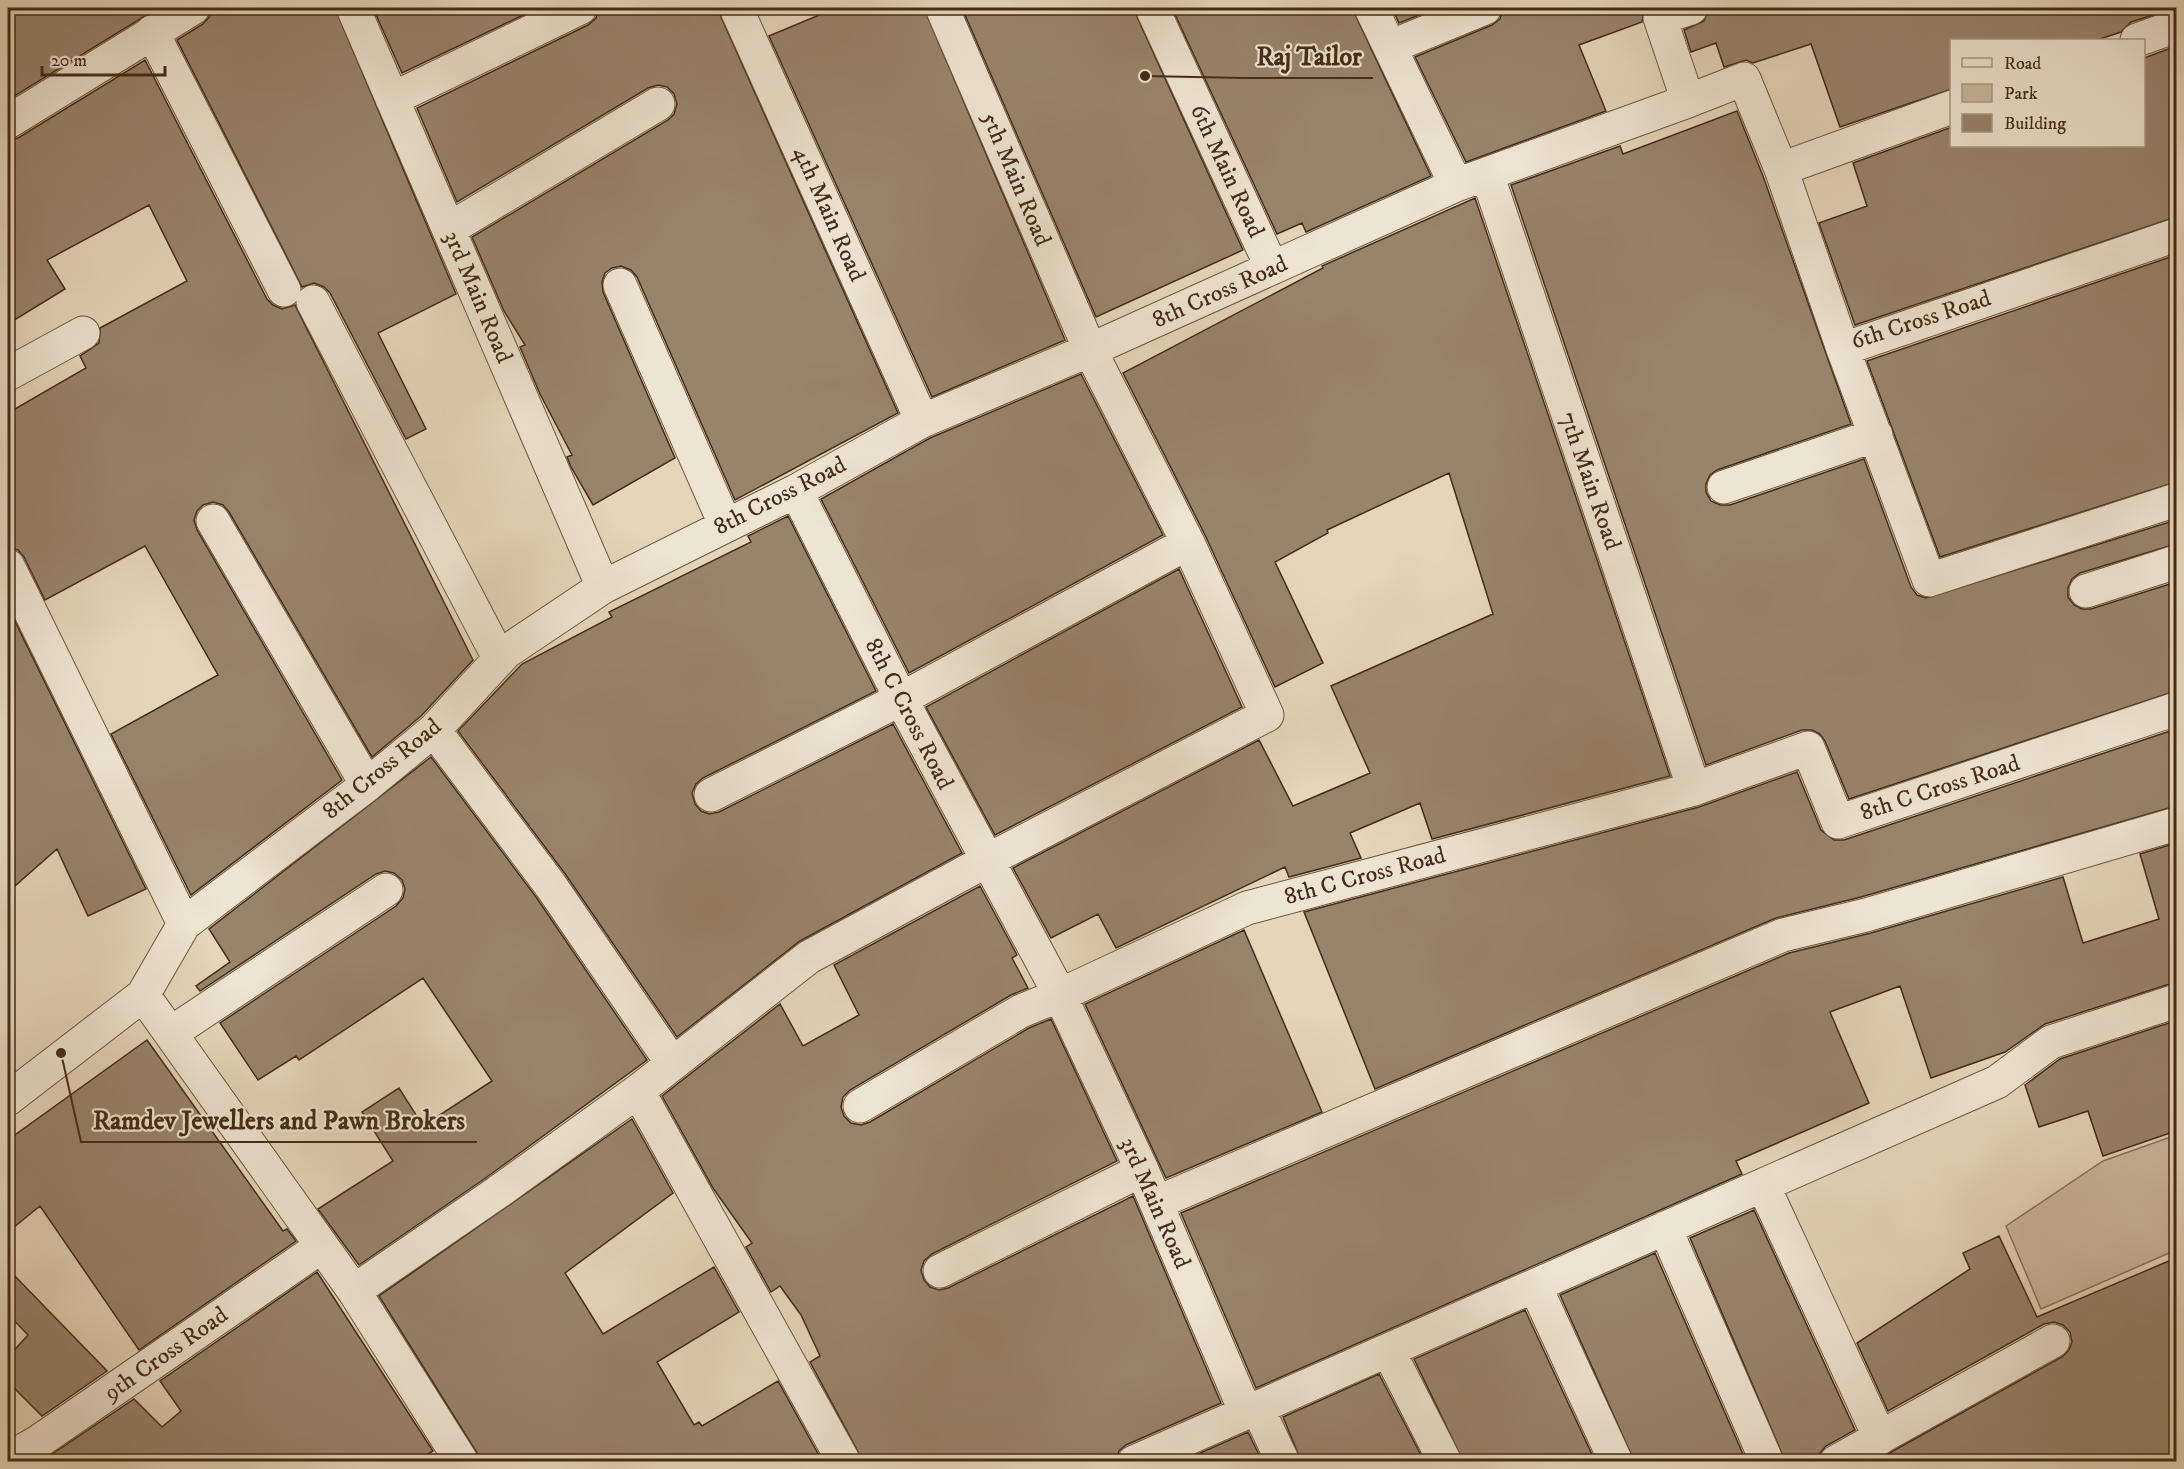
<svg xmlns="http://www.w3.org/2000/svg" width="2184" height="1469" font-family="'IM FELL DW Pica',serif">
  <rect width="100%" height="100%" fill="#e5d6b9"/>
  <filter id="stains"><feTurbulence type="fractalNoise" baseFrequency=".00333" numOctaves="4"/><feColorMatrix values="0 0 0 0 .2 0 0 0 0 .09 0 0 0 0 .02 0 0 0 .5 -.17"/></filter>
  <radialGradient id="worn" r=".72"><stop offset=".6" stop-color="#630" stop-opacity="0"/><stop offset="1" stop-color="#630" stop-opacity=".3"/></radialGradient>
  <!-- green -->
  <path fill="#cab99e" stroke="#87725b" stroke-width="1.5" d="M2176 1135V1250L2041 1309 2006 1226 2103 1161Z"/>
  <!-- building -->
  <path fill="#98846c" stroke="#442b18" stroke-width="1.5" d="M8 8H158L8 100Z
    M212 8H335L456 294 378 333 426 429 406 439 330 293 324 287 314 283 302 287 177 40 203 24 209 17Z
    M373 8H538L402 73Z
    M598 8H717L898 413 735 500 637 277 631 270 621 266 612 268 605 273 602 282 603 292 675 458 593 505 571 467 567 457 572 455 540 394 520 347 525 345 504 311 472 237 668 120 674 114 677 104 674 94 667 87 658 85 648 88 457 202 417 108 588 25 596 18Z
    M836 8H924L1065 340 932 397 769 36Z
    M962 8H1133L1243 250 1096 317Z
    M1172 8H1352L1431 176 1306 232 1302 223 1277 234Z
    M1392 8H1437L1399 23Z
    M1503 8H1645L1642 22 1579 45 1606 111 1466 162 1415 57 1492 25 1500 19Z
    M1709 8H2176L2131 22 2121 32 2097 40H1952V89L1840 127 1811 44 1753 63 1746 60 1724 67 1716 43 1691 52 1684 30 1704 21Z
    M2176 46V217L1855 325 1819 223 1867 206 1853 163 1952 127V146H2144V58Z
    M145 60 267 299 273 305 282 309 295 305 473 660 421 716 372 757 229 512 223 505 213 502 203 505 197 511 194 520 197 530 342 780 191 895 111 734 218 675 145 546 45 600 24 557 18 550 8 548V413L86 368 80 356 99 343 100 328 187 281 149 205 47 260 65 289 8 324V141L18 138Z
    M1737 111 1763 176 1851 424 1717 470 1710 475 1706 484V492L1711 501 1720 505H1730L1864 459 1911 587 1917 595 1926 598 2176 520V544L2080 573 2072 579 2068 588V597L2074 605 2082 609H2091L2176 582V691L1849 799 1825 741 1820 734 1812 730H1802L1706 765 1511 185 1620 146 1623 154Z
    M1475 198 1670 776 1432 839 1420 803 1350 833 1361 858 1289 877 1285 867 1116 948 1098 914 1051 938 1013 868 1259 740 1293 806 1370 773 1331 686 1493 614 1449 473 1327 530 1328 533 1275 562 1323 663 1275 687 1205 535 1123 373 1323 268 1322 266Z
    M2176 255V482L1940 557 1867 361Z
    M1081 374 1163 535 909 673 821 499 930 438Z
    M788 516 876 691 703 778 696 784 692 793 695 804 701 811 709 814 719 812 893 724 962 853 800 941 677 1037 566 875 458 731 522 664 612 617 609 612 751 542 748 536Z
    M1179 569 1242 707 995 835 926 707Z
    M8 607 146 889 88 916 57 849 8 892Z
    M2176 729V806L1861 897 1776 918 1375 1089 1304 912 1699 807 1797 772 1821 830 1834 840H1844Z
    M431 757 536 897 647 1060 487 1177 359 1265 318 1209 393 1161 362 1112 399 1088 423 1126 492 1081 423 978 299 1060 296 1056 258 1080 220 1023 396 906 403 898 405 889 402 880 394 873 385 871 376 874 200 991 196 986 230 962 209 929Z
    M2176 843V982L2045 1024 2005 1052 1931 1078 1900 986 1830 1012 1869 1103 1736 1161 1742 1174 1256 1388 1181 1213 1789 953 1871 933 2063 877 2083 943 2159 919 2140 854Z
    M980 886 1017 955 1012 958 1028 988 1011 995 850 1090 843 1097 841 1107 844 1116 851 1123 861 1125 870 1122 1029 1028 1051 1019 1117 1161 932 1254 924 1261 921 1270 924 1280 930 1287 939 1290 948 1288 1133 1196 1221 1403 1126 1445 1119 1451 1116 1461H863L810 1362 820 1356 801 1315 780 1286 771 1292 746 1247 752 1243 713 1188 662 1096 780 1004 803 1046 859 1015 834 965Z
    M1244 930 1322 1112 1166 1178 1085 1004Z
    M2175 1021 2176 1131 2103 1156 2088 1111 2039 1127 2025 1085 2060 1059Z
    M147 1040 283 1231 287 1229 296 1241 139 1350 40 1206 8 1232V1140Z
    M632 1119 673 1193 565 1273 603 1334 714 1267 739 1312 657 1362 694 1425 699 1422 702 1426 778 1381 822 1461H482L379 1296Z
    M1754 1210 1855 1430 1826 1446 1820 1453 1817 1461H1785L1690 1238Z
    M1999 1236 2037 1317 2176 1258V1461H1875L2062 1357 2069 1350 2072 1342 2070 1332 2063 1325 2054 1322 2044 1324 1888 1411 1857 1343 1970 1269 1963 1253Z
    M1655 1253 1746 1461H1634L1560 1295Z
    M8 1269 107 1371 42 1416 8 1382V1357L28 1335 8 1314Z
    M317 1272 433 1451 417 1461H42L134 1399 162 1427 181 1411 160 1381Z
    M1525 1310 1595 1461H1463L1414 1359Z
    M1379 1374 1424 1461H1301L1283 1417Z
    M1248 1432 1262 1461H1182Z"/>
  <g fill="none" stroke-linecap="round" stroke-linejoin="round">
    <defs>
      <path id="minor" d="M353 8 603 587
        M736 8 922 421
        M1152 8 1272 268
        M1371 8 1456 185
        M152 32 284 290
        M2137 40 2176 26
        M1390 47 1485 8
        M392 99 580 8
        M1688 101 1744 79 1781 169 1952 107
        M8 122 193 8
        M1781 169 1843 349 2176 235
        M1487 174 1694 789
        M449 229 658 104
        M620 285 725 524
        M313 302 499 658
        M1843 349 1929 580 2176 500
        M8 374 83 333
        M1724 487 1876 435
        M796 491 901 699 1060 995 1247 908 1694 789 1808 748 1838 822 2176 709
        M213 521 367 785
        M8 566 184 924
        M2086 591 2176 562
        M434 730 551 886 672 1063
        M711 795 901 699 1188 543
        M143 995 354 1291
        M171 1033 386 890
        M638 1091 844 1462
        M8 1099 143 995 184 924 367 785 434 730 506 652 603 587 796 491 922 421 1090 350 1456 185 1688 101 1660 18 1691 8
        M860 1106 1021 1011 1060 995 1142 1170 1246 1413
        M1763 1185 1880 1438
        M1156 1203 1783 935 1866 915 2176 824
        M1665 1228 1767 1462
        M940 1271 1142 1170
        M1535 1286 1616 1462
        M1388 1350 1445 1462
        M1257 1407 1283 1462
        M8 1459 38 1442 322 1246
        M462 1462 354 1291 498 1192 638 1091 809 957 986 861 1267 715 1188 543 1090 350 942 8
        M1134 1462 1997 1082 2051 1042 2176 1001
        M1836 1462 2053 1341"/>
    </defs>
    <!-- minor casing -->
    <use href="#minor" stroke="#6c5640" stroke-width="35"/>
    <!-- minor -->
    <use href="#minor" stroke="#eee4d2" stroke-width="33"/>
  </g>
  <g text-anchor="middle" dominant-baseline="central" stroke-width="4.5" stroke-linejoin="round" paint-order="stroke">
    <!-- street labels -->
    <g font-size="24" fill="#442b18" stroke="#eee4d2">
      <text transform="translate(1227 171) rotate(65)">6th Main Road</text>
      <text transform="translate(1016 179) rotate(67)">5th Main Road</text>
      <text transform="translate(829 214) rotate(66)">4th Main Road</text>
      <text transform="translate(1220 292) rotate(-24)">8th Cross Road</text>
      <text transform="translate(478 297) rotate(67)">3rd Main Road</text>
      <text transform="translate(1921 320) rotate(-18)">6th Cross Road</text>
      <text transform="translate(1590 481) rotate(71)">7th Main Road</text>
      <text transform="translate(780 496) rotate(-27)">8th Cross Road</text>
      <text transform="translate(909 714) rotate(63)">8th C Cross Road</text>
      <text transform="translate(382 769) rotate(-39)">8th Cross Road</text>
      <text transform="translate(1940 788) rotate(-18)">8th C Cross Road</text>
      <text transform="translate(1365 876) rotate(-15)">8th C Cross Road</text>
      <text transform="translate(1155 1203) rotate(66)">3rd Main Road</text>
      <text transform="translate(166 1354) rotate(-35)">9th Cross Road</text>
    </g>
  </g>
  <!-- callouts -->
  <path fill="none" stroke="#442b18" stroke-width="2" d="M1145 76L1244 78H1373M61 1053L81 1142H477"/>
  <g fill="#442b18" stroke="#eee4d2" stroke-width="2">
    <circle cx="1145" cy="76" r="6"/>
    <circle cx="61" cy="1053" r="6"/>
  </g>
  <g font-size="26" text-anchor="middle" font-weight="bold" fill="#442b18" stroke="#eee4d2" stroke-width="4.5" stroke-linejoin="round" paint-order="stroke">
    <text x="1309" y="65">Raj Tailor</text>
    <text x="279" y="1129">Ramdev Jewellers and Pawn Brokers</text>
  </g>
  <!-- margin -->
  <rect width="2184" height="1469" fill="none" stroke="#e5d6b9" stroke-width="30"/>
  <rect x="9" y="9" width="2166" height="1451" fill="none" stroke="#442b18" stroke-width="3"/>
  <rect x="15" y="15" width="2154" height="1439" fill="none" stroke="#442b18" stroke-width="1.5"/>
  <!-- legend -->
  <rect x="1950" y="39" width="195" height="108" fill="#eee4d2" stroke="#aa9a88" stroke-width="1.5"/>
  <rect x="1962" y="58" width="30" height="9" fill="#eee4d2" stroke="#aa9a88" stroke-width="1.5"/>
  <text x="2004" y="69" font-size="18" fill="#442b18">Road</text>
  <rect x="1962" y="84" width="30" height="18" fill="#cab99e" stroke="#aa9a88" stroke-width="1.5"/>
  <text x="2004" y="99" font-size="18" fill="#442b18">Park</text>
  <rect x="1962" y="114" width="30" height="18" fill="#98846c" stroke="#aa9a88" stroke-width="1.5"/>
  <text x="2004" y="129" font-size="18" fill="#442b18">Building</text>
  <!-- scale -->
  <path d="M42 66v9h123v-9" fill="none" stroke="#442b18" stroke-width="3"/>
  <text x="51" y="66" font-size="18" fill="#442b18" stroke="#eee4d2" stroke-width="4.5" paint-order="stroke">20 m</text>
  <rect width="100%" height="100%" filter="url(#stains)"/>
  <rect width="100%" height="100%" fill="url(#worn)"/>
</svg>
